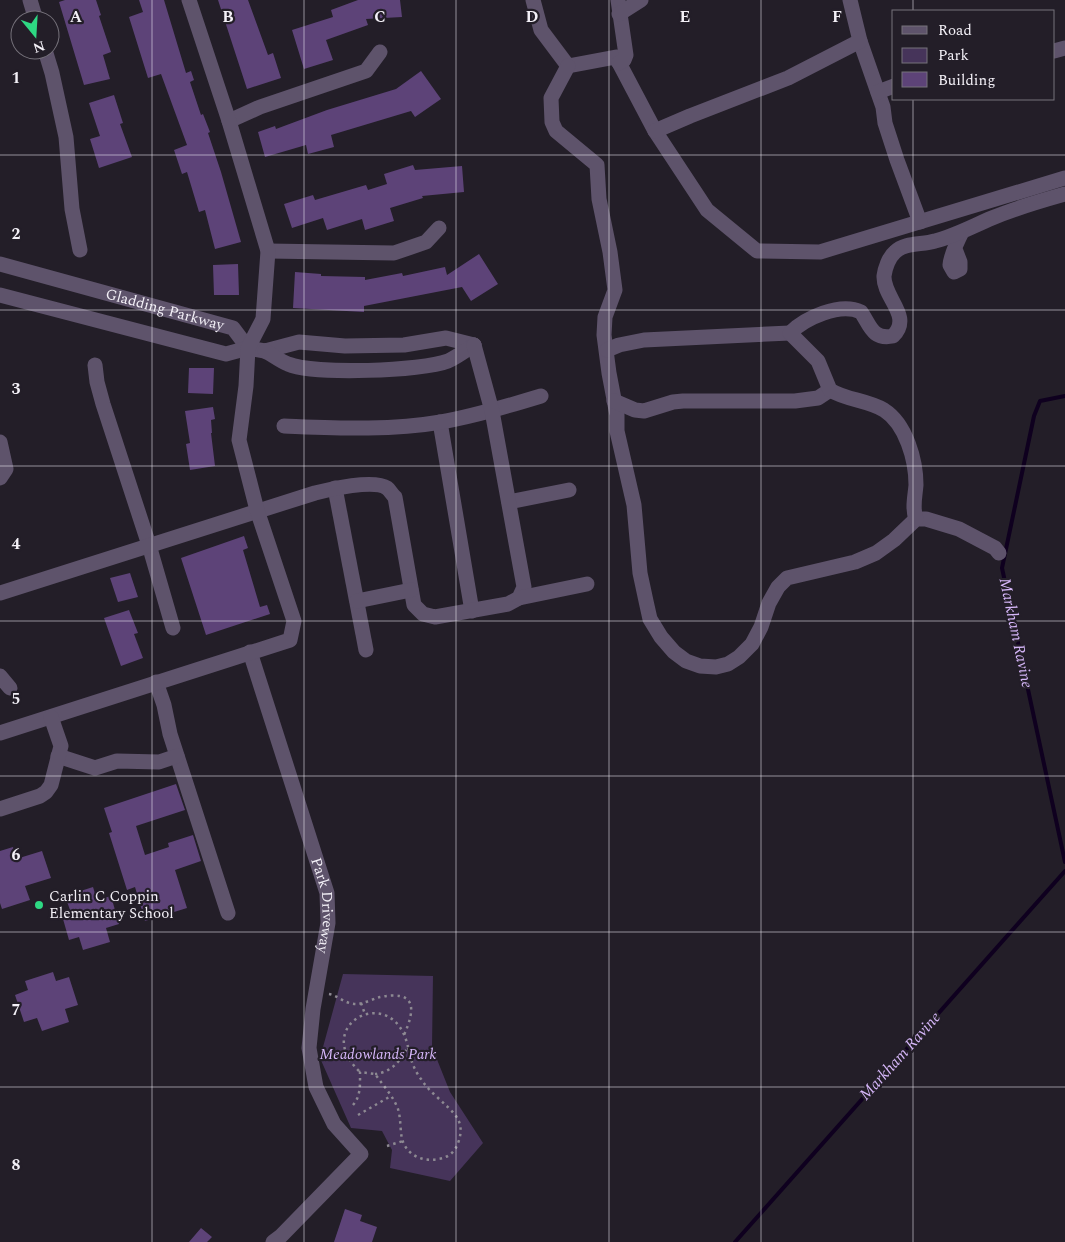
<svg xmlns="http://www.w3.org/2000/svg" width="1065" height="1242" font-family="Spectral,serif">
  <rect width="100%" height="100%" fill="#231e28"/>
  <!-- green -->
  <path fill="#46345a" d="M343 974 433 976 432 1047 450 1092 483 1143 450 1181 390 1168 392 1150 382 1131 351 1128 320 1058Z"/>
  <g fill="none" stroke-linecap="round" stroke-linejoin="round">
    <!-- stream -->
    <path stroke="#0f001f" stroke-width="4" d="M1065 396 1040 401 1034 416 1002 568 1065 862
      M735 1242 1065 871"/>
  </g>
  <!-- building -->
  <path fill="#5d4378" d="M65 0H96L101 15 99 16 111 52 103 55 110 79 84 85 59 2Z
    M139 0H164L186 73 191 71 194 80 190 82 201 115 203 114 210 132 208 133 221 172 241 242 215 249 205 210 199 212 187 172 182 174 174 150 187 145 161 74 148 78 129 17 143 12Z
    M218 0H248L268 55 273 53 281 78 247 89Z
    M358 0H400L402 17 366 19 368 25 326 40 333 60 304 69 292 30 333 17 331 10Z
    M421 71 441 99 415 117 411 111 331 135 334 147 308 154 306 145 265 157 258 132 275 126 276 129 327 110 396 89Z
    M114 95 123 123 120 124 132 157 99 168 90 139 100 136 89 103Z
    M413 165 415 170 462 166 464 192 422 196 423 198 390 208 394 221 365 230 362 219 327 230 323 218 292 228 284 204 313 195 315 200 366 185 368 190 387 184 384 174Z
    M479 254 498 284 471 301 462 287 364 306V312L293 308 295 272 321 274V276L365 277V280L402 273 403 276 445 267 447 275Z
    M238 264 239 295H214L213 265Z
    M189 368H214L213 394 188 393Z
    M213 407 215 419 211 420 212 433H211L215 466 190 470 186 444 190 443 185 411Z
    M244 536 248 548 243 550 260 607 267 605 270 614 206 635 181 558Z
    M130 573 138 597 118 602 110 578Z
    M129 610 138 633 134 634 143 658 121 666 104 618Z
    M176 784 185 810 136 826 145 855 169 847 168 843 193 835 201 861 175 870 187 908 145 921 135 887 127 890 109 833 112 832 104 808Z
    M13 847 16 859 42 851 51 878 25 886 30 900 2 909 0 903V851Z
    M93 887 97 900 111 896 119 924 106 928 110 942 83 950 79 937 69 940 61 912 70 910 65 896Z
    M53 972 56 981 69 977 78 1005 65 1009 69 1022 42 1031 37 1018 24 1022 15 995 28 990 25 981Z
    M345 1209 362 1215 360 1221 377 1227 372 1242H334Z
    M201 1228 212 1237 207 1242H189Z"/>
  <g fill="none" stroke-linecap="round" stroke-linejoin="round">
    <!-- path -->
    <path stroke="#8d8992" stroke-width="2.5" stroke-dasharray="2.5 4" stroke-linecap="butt" d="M329 994C339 996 346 1005 358 1004 365 1003 373 999 380 997 416 990 416 1008 404 1035
      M361 1003 365 1014
      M359 1071C310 1024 394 981 408 1047
      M353 1105C361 1096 360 1084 360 1072L375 1074C383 1085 393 1096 398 1109 401 1119 400 1130 402 1139 407 1156 423 1162 438 1159 448 1158 455 1152 458 1143 467 1119 451 1111 436 1096 430 1091 425 1085 421 1079 414 1070 410 1058 408 1047 400 1061 392 1072 375 1074
      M358 1115 391 1096
      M387 1146 403 1141"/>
    <!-- minor -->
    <g stroke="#5e536b" stroke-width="15">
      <path d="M30 0 36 20"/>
      <path d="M533 0 541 30 568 66 616 57 655 131 707 210 757 251 820 252 1065 178"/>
      <path d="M618 0 626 55 624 60 619 63"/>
      <path d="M619 14 641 0"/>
      <path d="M860 41 883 107 885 123 897 160 920 222"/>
      <path d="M45 50 52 73 66 137 72 209 80 250"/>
      <path d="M1054 51 1065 48"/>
      <path d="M568 66 551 98 552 122 556 131 597 165 599 199 610 252 615 290 605 317 604 335 609 373 617 415V431L634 505 640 573 646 601 650 619 661 637 674 652 686 661 700 666 716 667 728 664 739 657 752 644 761 627 769 603 778 587 787 578 855 562 876 553 894 540 916 519H926L959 529 995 548 999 553"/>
      <path d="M878 92 894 86"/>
      <path d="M229 121 260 107 366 71 380 52"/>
      <path d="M655 131 690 116 788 78 860 41 850 0"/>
      <path d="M955 249 960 262V269L954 272 950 265C951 254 957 242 962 232"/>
      <path d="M268 251 394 253 426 242 439 228"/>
      <path id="s1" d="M0 264 233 328 248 348"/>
      <path d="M0 295 226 354 248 348 265 351 299 342 345 346 404 345 446 338 474 345"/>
      <path d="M607 350 619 345 644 340 790 333"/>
      <path d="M265 351C273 355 280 361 288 364 314 375 422 371 448 361 457 357 466 350 474 345"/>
      <path d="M95 365 97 382 103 404 149 545 173 628"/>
      <path d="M614 401 635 410 644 411 673 402 683 401H795L818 398 830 390"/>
      <path d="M440 422 472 611"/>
      <path d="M284 426C336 428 389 431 441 422 475 416 508 406 541 396"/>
      <path d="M0 442 6 469 0 478"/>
      <path d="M335 488 366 650"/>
      <path d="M509 502 569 490"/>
      <path d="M916 519C912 508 915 497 916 485 916 460 906 424 884 410 867 400 846 400 830 390L818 361 790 333C805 318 840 302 861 312 870 325 872 340 893 336 913 316 883 298 884 276 885 268 889 257 895 252 905 242 922 245 935 241 955 236 973 226 992 218 1016 208 1040 201 1065 194"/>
      <path d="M0 593 315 493C330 489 374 479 387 488 390 490 392 495 395 497L414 605 423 614 435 617 508 604 519 598 524 587 492 411 474 345"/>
      <path d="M519 598 587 584"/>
      <path d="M357 601 411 590"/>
      <path id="s2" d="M250 652 327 893 328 923 313 1009 309 1048 316 1087 334 1124 361 1154 281 1236 273 1242"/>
      <path d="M0 676 10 688"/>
      <path d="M156 682 164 705 170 734 228 913"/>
      <path d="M0 733 290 640 294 621 257 510 239 440 246 386 248 348 263 319 268 251 229 121 189 0"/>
      <path d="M58 756 95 768 117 761 159 762 177 756"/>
      <path d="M0 809 40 796 46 792 51 785 61 746 51 717"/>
    </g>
  </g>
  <!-- grid -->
  <path fill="none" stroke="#f3f0f7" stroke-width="1" stroke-opacity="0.55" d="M152 0V1242M304 0V1242M456 0V1242M609 0V1242M761 0V1242M913 0V11M913 99V1242M0 155H1065M0 310H1065M0 466H1065M0 621H1065M0 776H1065M0 932H1065M0 1087H1065"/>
  <!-- markers -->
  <circle fill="#2ed883" stroke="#231e28" stroke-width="2" cx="39" cy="905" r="5"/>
  <g text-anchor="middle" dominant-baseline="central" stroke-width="4.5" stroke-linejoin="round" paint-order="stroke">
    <!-- street labels -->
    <g font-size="15" fill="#f3f0f7" stroke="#231e28">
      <text stroke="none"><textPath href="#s1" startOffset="171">Gladding Parkway</textPath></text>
      <text stroke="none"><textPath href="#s2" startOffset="265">Park Driveway</textPath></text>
    </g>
    <!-- poi labels -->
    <g font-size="15" fill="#f3f0f7" stroke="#231e28" text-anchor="start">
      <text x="49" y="896">Carlin C Coppin<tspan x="49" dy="17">Elementary School</tspan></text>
    </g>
    <!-- park labels -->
    <g font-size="15" font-style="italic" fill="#d6b7fa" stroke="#231e28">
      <text x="378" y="1054">Meadowlands Park</text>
    </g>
    <!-- water labels -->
    <g font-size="16" font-style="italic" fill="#d5b6f8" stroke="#231e28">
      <text transform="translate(1016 633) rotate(78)">Markham Ravine</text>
      <text transform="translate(900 1056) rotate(-48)">Markham Ravine</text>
    </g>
  </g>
  <g font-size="16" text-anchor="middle" font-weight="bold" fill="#f3f0f7" stroke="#231e28" stroke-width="4.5" stroke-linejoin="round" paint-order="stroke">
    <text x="76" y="22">A</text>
    <text x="228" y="22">B</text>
    <text x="380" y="22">C</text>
    <text x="532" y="22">D</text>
    <text x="685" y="22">E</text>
    <text x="837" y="22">F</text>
    <text x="16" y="83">1</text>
    <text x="16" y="239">2</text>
    <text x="16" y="394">3</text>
    <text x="16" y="549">4</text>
    <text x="16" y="704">5</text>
    <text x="16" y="860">6</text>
    <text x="16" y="1015">7</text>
    <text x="16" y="1170">8</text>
  </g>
  <!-- legend -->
  <rect x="892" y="10" width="162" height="90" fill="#231e28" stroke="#76727b"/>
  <rect x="902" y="26" width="25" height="8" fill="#5e536b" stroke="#76727b"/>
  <text x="938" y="35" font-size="15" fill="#f3f0f7">Road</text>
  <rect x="902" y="48" width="25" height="15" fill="#46345a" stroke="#76727b"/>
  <text x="938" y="60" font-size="15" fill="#f3f0f7">Park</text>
  <rect x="902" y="72" width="25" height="15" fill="#5d4378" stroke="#76727b"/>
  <text x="938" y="85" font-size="15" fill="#f3f0f7">Building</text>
  <!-- north arrow -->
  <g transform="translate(35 35) rotate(162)"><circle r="24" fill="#231e28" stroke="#76727b"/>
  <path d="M0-4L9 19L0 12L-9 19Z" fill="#2ed883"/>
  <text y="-8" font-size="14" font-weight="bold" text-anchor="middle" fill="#f3f0f7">N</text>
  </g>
</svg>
